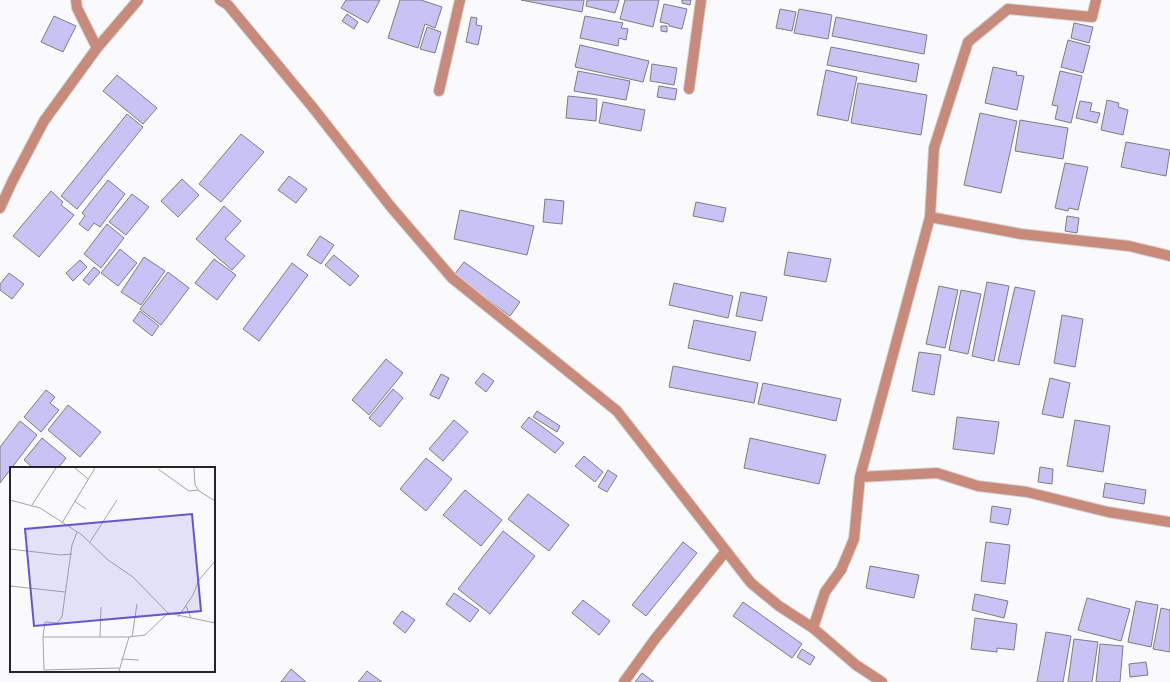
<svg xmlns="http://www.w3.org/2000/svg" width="1170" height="682" font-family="Manrope,sans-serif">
  <rect width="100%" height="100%" fill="#fafafc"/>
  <!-- building -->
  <path fill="#c8c3f4" stroke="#7d7d7f" d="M346 0H380L368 23 341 8Z
    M400 0H421L442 7 435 28 425 24 418 48 388 38Z
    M521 0H584L582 12Z
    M587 0H619L615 13 586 6Z
    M625 0H659L653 27 620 19Z
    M682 0H691L690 5 682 3Z
    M664 4 687 9 682 29 669 26V24L660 22Z
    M780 9 796 12 792 31 776 28Z
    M799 9 832 15 828 39 794 33Z
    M347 14 358 22 354 29 342 21Z
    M54 16 76 26 63 52 41 42Z
    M585 16 623 23 621 28 628 29 626 40 619 38 618 46 580 38Z
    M471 17 477 18 476 25 482 26 478 45 466 42Z
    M836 17 927 35 924 54 832 36Z
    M1074 23 1093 27 1089 43 1071 38Z
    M661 26H667V32L661 31Z
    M427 27 441 32 435 53 420 49Z
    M1068 40 1090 46 1083 73 1061 67Z
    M580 45 649 61 643 82 575 67Z
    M831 47 919 64 916 82 827 65Z
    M652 64 677 68 674 85 650 81Z
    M993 67 1017 72 1016 75 1024 76 1017 110 985 103Z
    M826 70 857 77 848 121 817 115Z
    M578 71 630 81 626 100 574 91Z
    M1060 71 1082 76 1071 123 1055 119 1058 106 1052 105Z
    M117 75 157 108 143 124 103 91Z
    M858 83 927 95 921 135 851 123Z
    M659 86 677 89 675 100 657 97Z
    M568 96 597 99 596 121 566 118Z
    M1107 100 1119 103 1118 107 1128 110 1123 135 1101 130Z
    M1080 101 1092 103 1090 111 1100 113 1097 123 1076 118Z
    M603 102 645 110 641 131 599 123Z
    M980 113 1017 121 1001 193 964 185Z
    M127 114 143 127 77 209 61 196Z
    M1020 120 1068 128 1063 159 1015 151Z
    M241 134 264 152 221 202 199 184Z
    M1126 142 1170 150 1166 176 1121 167Z
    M1065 163 1088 167 1078 210 1069 208 1068 211 1055 208Z
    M289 176 307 189 296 203 278 190Z
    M182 179 199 195 178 217 161 201Z
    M108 180 125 194 100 227 94 223 88 231 79 224 85 216 82 213Z
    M51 191 63 202 61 205 74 215 39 257 13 236Z
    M132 194 149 207 126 235 109 222Z
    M545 199 564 201 562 224 543 222Z
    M696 202 726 208 723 222 693 216Z
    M224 206 241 221 225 239 245 256 232 270 196 239Z
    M460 210 534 226 527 255 454 239Z
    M1067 216 1079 218 1077 233 1065 231Z
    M107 224 124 238 101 268 84 254Z
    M320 236 334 245 321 264 307 255Z
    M120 249 137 263 118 286 101 273Z
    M788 252 831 259 826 282 784 275Z
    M334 255 359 276 350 286 325 265Z
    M144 257 165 271 141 305 121 292Z
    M214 259 236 275 217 300 195 283Z
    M80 260 87 267 73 281 66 273Z
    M464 262 520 302 510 316 454 275Z
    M292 263 308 275 259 341 243 329Z
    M94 267 100 272 89 285 83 280Z
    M168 272 189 288 161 325 140 309Z
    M9 273 24 284 12 299 0 290V284Z
    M987 282 1009 286 994 361 972 356Z
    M674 283 733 296 728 318 669 305Z
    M939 286 958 290 945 348 926 344Z
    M1015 287 1035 291 1019 365 998 361Z
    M961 290 981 294 968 354 949 350Z
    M741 292 767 297 762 321 736 316Z
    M140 311 159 326 152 336 133 321Z
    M1062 315 1083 319 1075 367 1054 363Z
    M694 320 756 332 750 361 688 348Z
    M919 352 941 355 934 395 912 391Z
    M386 359 403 373 369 415 352 400Z
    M673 366 758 383 754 403 669 387Z
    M483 373 494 381 486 392 475 383Z
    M441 374 449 378 439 399 430 395Z
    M1050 378 1070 383 1063 418 1042 414Z
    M763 383 841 399 836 421 758 404Z
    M393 389 403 398 380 427 369 418Z
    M46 390 55 397 50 403 59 410 41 432 24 417Z
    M68 405 101 432 80 457 48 430Z
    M537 411 560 426 557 432 533 417Z
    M529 417 564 443 555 453 521 427Z
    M957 417 999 422 994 454 953 449Z
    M454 420 468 432 443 461 429 449Z
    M1075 420 1110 426 1103 472 1067 466Z
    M20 421 37 435 0 483V447Z
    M42 438 66 458 58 468H33L24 460Z
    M750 438 826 455 819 484 744 468Z
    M584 456 603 472 595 482 575 466Z
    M426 458 452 479 426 511 400 489Z
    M1040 467 1053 469 1052 484 1038 482Z
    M608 470 617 476 607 492 598 487Z
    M1105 483 1146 490 1144 504 1103 497Z
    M465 490 502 520 481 546 443 515Z
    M528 494 569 525 549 551 508 519Z
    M992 506 1011 509 1008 525 990 522Z
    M503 531 535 556 490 614 458 589Z
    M683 542 697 553 646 616 632 605Z
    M986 542 1010 545 1005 584 981 581Z
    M870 566 919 575 914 598 866 588Z
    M454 593 479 610 470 622 446 604Z
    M975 594 1008 601 1004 618 972 610Z
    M1087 598 1130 609 1121 641 1078 630Z
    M583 600 610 621 599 635 572 613Z
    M1136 601 1158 605 1151 647 1128 642Z
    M743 602 802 644 792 658 733 616Z
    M1161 608 1170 610V652L1153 649Z
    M402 611 415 620 405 633 393 623Z
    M975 618 1017 624 1014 650 997 648V652L971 649Z
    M1046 632 1071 636 1063 682H1037Z
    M1074 639 1098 642 1092 682H1068Z
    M1100 644 1123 646 1120 682H1096Z
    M802 649 815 657 810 665 797 657Z
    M1146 662 1148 675 1130 677 1129 664Z
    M291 669 306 682H281Z
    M367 671 382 682H358Z
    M642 673 654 682H635Z"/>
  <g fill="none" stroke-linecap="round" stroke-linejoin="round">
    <defs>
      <path id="minor" d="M76 0 77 8 97 48
        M220 0 228 5 314 109 391 207 452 278 617 411 751 583 779 606 813 628 856 665 882 682
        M689 89 701 0
        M439 91 460 0
        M0 208 13 180 44 121 97 48 138 0
        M930 217 1021 234 1129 246 1170 256
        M860 477 937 473 978 486 1027 492 1108 512 1170 522
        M813 628 825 592 841 570 854 539 860 477 930 217 934 148 968 42 1008 9 1092 17 1096 0
        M624 682 655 639 726 551"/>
    </defs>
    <!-- minor casing -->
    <use href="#minor" stroke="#d4d4d5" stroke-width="12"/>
    <!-- minor -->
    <use href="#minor" stroke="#c88b7b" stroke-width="10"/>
  </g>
  <!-- overview -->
  <g transform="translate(10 467)">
    <rect width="205" height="205" fill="#fafafc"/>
    <path fill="none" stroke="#a5a5a6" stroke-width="1" d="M65 1 78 12M184 1 185 18 189 24 205 34M148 2 179 24 188 23M0 33 30 41 72 68 98 93 123 110 158 146 205 156M64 34 76 42M22 38 46 1M52 56 85 1M67 65 62 78 52 150 47 156 35 155 33 170 34 203 109 201M80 75 107 33M0 82 51 88 62 87M0 119 55 125M176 139 181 151M168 150 183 128 189 113 205 94M0 162V178M33 170H119M90 170 91 140M122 170 127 137M111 192 129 193M109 204 119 170 135 168 158 146"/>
    <path fill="#6755ce" fill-opacity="0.15" stroke="#6755ce" stroke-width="2" d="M182 47 191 144 24 159 15 62Z"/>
    <rect width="205" height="205" fill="none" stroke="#262526" stroke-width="2"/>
  </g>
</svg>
